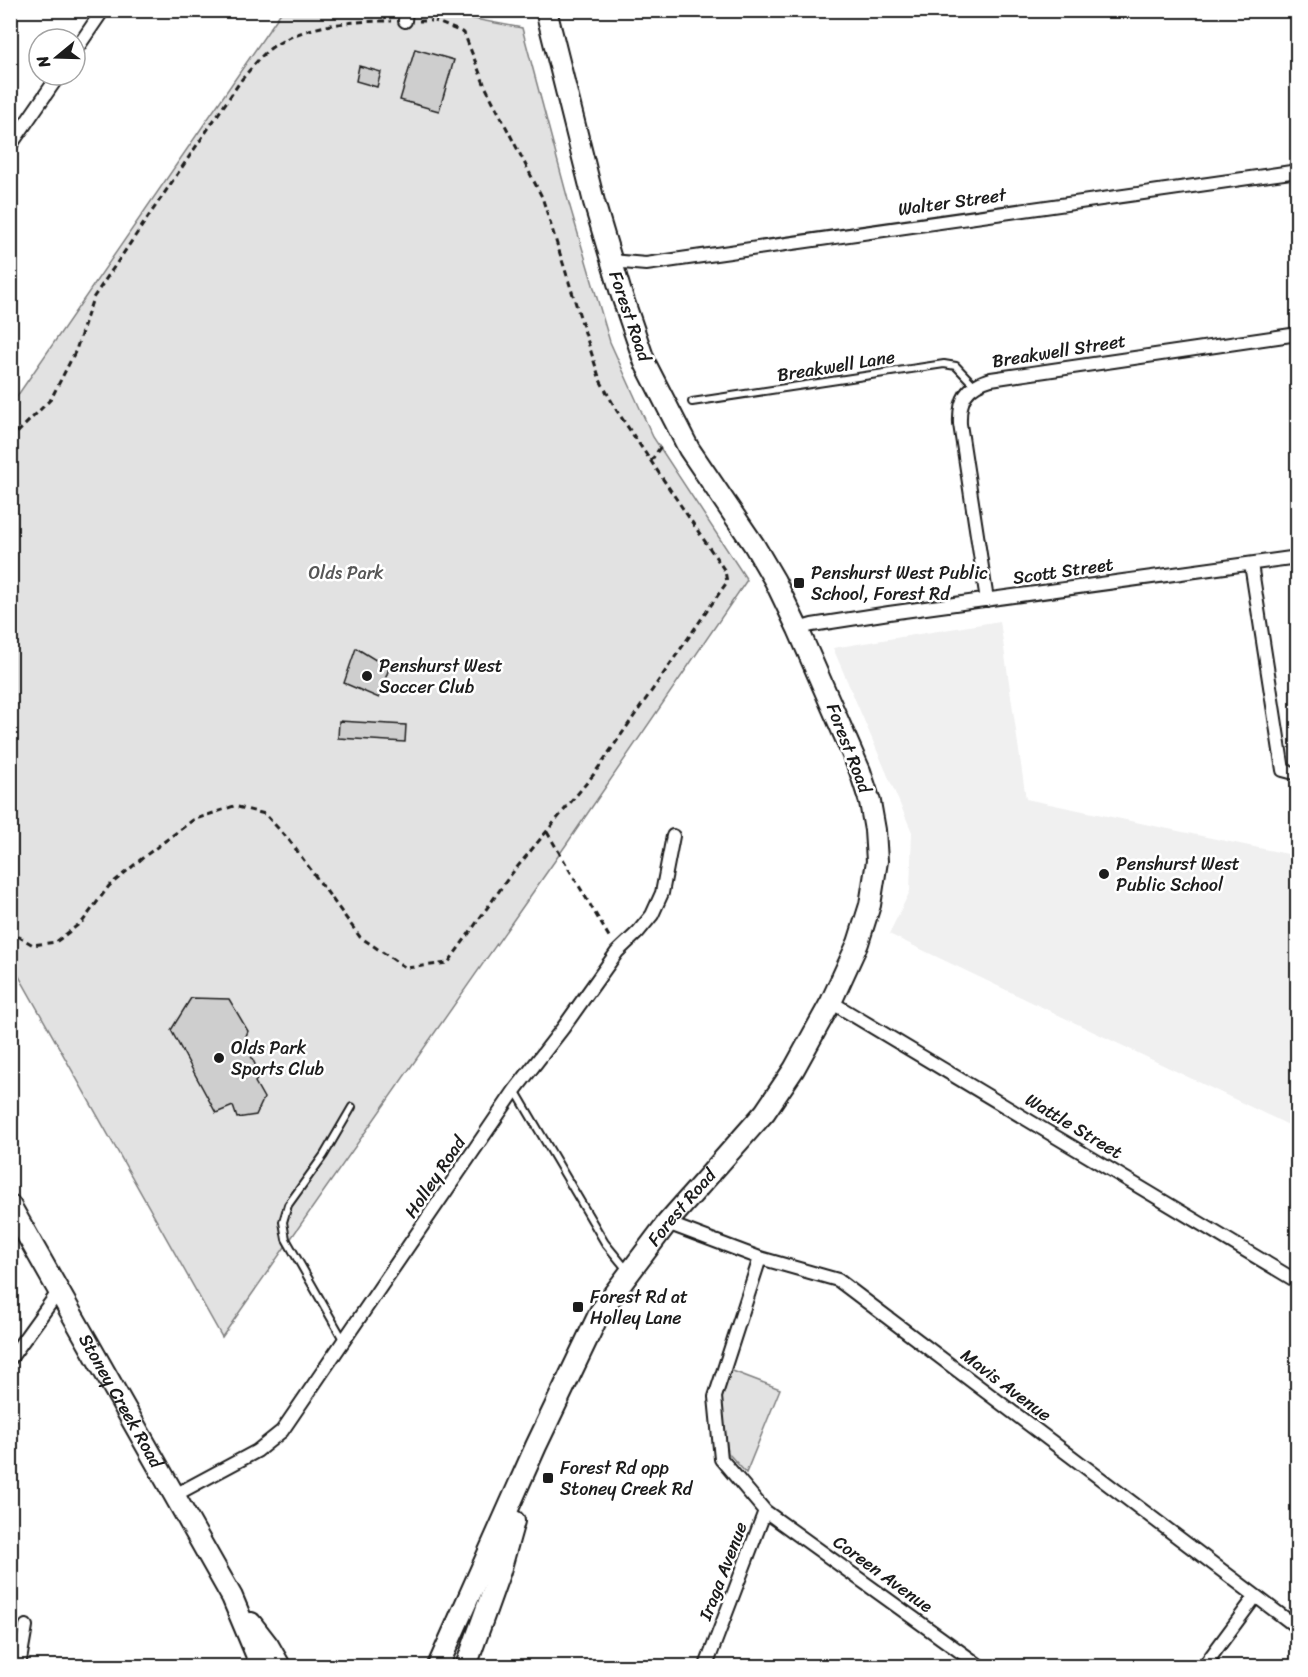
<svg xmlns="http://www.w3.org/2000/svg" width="1308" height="1677" font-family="Sriracha,sans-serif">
  <rect width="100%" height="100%" fill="#fff"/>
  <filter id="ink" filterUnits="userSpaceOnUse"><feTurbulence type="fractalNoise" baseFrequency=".0167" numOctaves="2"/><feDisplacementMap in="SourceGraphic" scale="12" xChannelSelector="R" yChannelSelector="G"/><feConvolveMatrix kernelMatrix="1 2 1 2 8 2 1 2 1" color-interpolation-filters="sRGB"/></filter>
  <g filter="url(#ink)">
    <!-- built -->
    <path fill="#f0f0f0" d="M1000 621 1026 799 1297 856V1129L889 934 910 891 912 832 833 648Z"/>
    <!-- green -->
    <path fill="#e2e2e2" stroke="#7f7f7f" stroke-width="1.5" d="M396 10 403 15 448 14 522 28 568 200 610 342 653 437 747 580 568 842 222 1337 11 962V405L282 11Z
      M730 1370 780 1389 746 1473 728 1453 721 1400Z"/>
    <!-- building -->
    <path fill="#cecece" stroke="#1c1c1c" stroke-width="1.5" d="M415 49 454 60 439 111 400 100Z
      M359 66 381 72 377 87 356 81Z
      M356 648 389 668 379 698 344 683Z
      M339 721 406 725 405 742 338 738Z
      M191 998 229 999 248 1031 244 1041 260 1075 255 1082 264 1098 256 1115 237 1118 233 1106 216 1113 171 1030Z"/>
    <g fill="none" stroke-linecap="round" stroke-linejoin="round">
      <defs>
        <path id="lane" d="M692 402 944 364 956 366 975 386
          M515 1090 605 1243 628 1271
          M344 1341 286 1239 283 1222 288 1205 324 1155 352 1107"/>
        <path id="street" d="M405 21 406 10
          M75 51 103 10
          M10 146 59 75
          M611 261 646 264 1298 171
          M1251 564 1283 770 1298 774
          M987 600 960 424C959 399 966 386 991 379L1298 334
          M798 629 812 625 889 613 1298 557
          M831 1002 1298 1282
          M667 1223 760 1258 838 1280 1298 1628
          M10 1359 59 1291
          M175 1495 257 1451 282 1431 515 1090 563 1028 617 952 638 932 652 915 662 893 673 836
          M765 1511 980 1666
          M19 1666 26 1626
          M706 1666 765 1511 721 1459 715 1397 760 1258
          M1204 1666 1255 1597"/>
        <g id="primary">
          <path id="s1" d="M10 1205 232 1597 261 1666"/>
          <path d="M251 1623 268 1645 280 1666"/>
          <path id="s2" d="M438 1666 536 1446 600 1312 667 1223 765 1112 794 1069 831 1002 858 943 870 905 877 861 875 830 870 802 860 771 798 629 775 581 754 545 689 449 645 363 621 293 594 202 546 10"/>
          <path d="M466 1666 500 1571 514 1521"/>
        </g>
      </defs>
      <!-- lane casing -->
      <use href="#lane" stroke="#1c1c1c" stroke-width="10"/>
      <!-- street casing -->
      <use href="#street" stroke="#1c1c1c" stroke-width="16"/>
      <!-- primary casing -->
      <use href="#primary" stroke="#1c1c1c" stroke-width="24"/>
      <!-- path -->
      <path stroke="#1c1c1c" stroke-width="3" stroke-dasharray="6 4.5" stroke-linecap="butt" d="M419 21H432
        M10 440 51 399 76 350 93 298 242 79C251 69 260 56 271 48 305 24 351 21 391 21
        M651 461 661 446
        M547 832 611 940
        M10 929 14 934 33 945 56 942 83 921 109 886 145 856 193 820 234 806 265 814 289 840 360 937 406 968 448 963 509 877 594 774 727 582 725 571 617 411 600 380 542 197 485 86 464 33 435 21"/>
      <!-- lane -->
      <use href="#lane" stroke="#fff" stroke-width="6"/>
      <!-- street -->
      <use href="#street" stroke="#fff" stroke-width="12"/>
      <!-- primary -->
      <use href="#primary" stroke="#fff" stroke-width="20"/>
    </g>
  </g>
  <!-- markers -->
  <g fill="#1c1c1c" stroke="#fff" stroke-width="2">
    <rect x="793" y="577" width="12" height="12" rx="3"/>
    <circle cx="367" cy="676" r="6"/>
    <circle cx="1104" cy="874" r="6"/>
    <circle cx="219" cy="1058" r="6"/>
    <rect x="572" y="1301" width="12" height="12" rx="3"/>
    <rect x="542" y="1472" width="12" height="12" rx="3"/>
  </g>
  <g text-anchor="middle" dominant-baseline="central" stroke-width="5" stroke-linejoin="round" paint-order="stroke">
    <!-- street labels -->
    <g font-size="18" fill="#1c1c1c" stroke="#fff">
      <text transform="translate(952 202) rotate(-8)">Walter Street</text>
      <text transform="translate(630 316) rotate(71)">Forest Road</text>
      <text transform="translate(1059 351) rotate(-9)">Breakwell Street</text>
      <text transform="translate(836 366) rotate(-9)">Breakwell Lane</text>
      <text transform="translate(1063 571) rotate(-8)">Scott Street</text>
      <text transform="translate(849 748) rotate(69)">Forest Road</text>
      <text transform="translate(1074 1126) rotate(31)">Wattle Street</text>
      <text transform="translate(435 1177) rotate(-56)">Holley Road</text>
      <text stroke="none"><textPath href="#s2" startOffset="522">Forest Road</textPath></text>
      <text transform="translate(1006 1385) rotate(37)">Mavis Avenue</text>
      <text stroke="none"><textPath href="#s1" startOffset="225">Stoney Creek Road</textPath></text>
      <text transform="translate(723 1571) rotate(-69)">Iraga Avenue</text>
      <text transform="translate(883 1574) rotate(36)">Coreen Avenue</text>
    </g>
    <!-- park labels -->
    <g font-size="18" fill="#575757" stroke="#fff">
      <text x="346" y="573">Olds Park</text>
    </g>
    <!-- poi labels -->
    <g font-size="18" fill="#1c1c1c" stroke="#fff" text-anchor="start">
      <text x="811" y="573">Penshurst West Public<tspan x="811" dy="21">School, Forest Rd</tspan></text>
      <text x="379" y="666">Penshurst West<tspan x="379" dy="21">Soccer Club</tspan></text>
      <text x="1116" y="864">Penshurst West<tspan x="1116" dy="21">Public School</tspan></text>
      <text x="231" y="1048">Olds Park<tspan x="231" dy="21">Sports Club</tspan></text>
      <text x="590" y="1297">Forest Rd at<tspan x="590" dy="21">Holley Lane</tspan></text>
      <text x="560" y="1468">Forest Rd opp<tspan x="560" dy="21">Stoney Creek Rd</tspan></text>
    </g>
  </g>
  <!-- margin -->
  <rect width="1308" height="1677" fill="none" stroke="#fff" stroke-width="36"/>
  <rect x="18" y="18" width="1272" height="1641" fill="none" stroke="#1c1c1c" stroke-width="2" filter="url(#ink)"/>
  <!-- north arrow -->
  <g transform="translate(57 57) rotate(251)"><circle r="28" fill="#ffffff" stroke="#a4a4a4" stroke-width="1.5"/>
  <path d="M0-4.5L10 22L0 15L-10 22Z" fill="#1c1c1c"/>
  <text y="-9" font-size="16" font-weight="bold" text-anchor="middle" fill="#1c1c1c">N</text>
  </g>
</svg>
